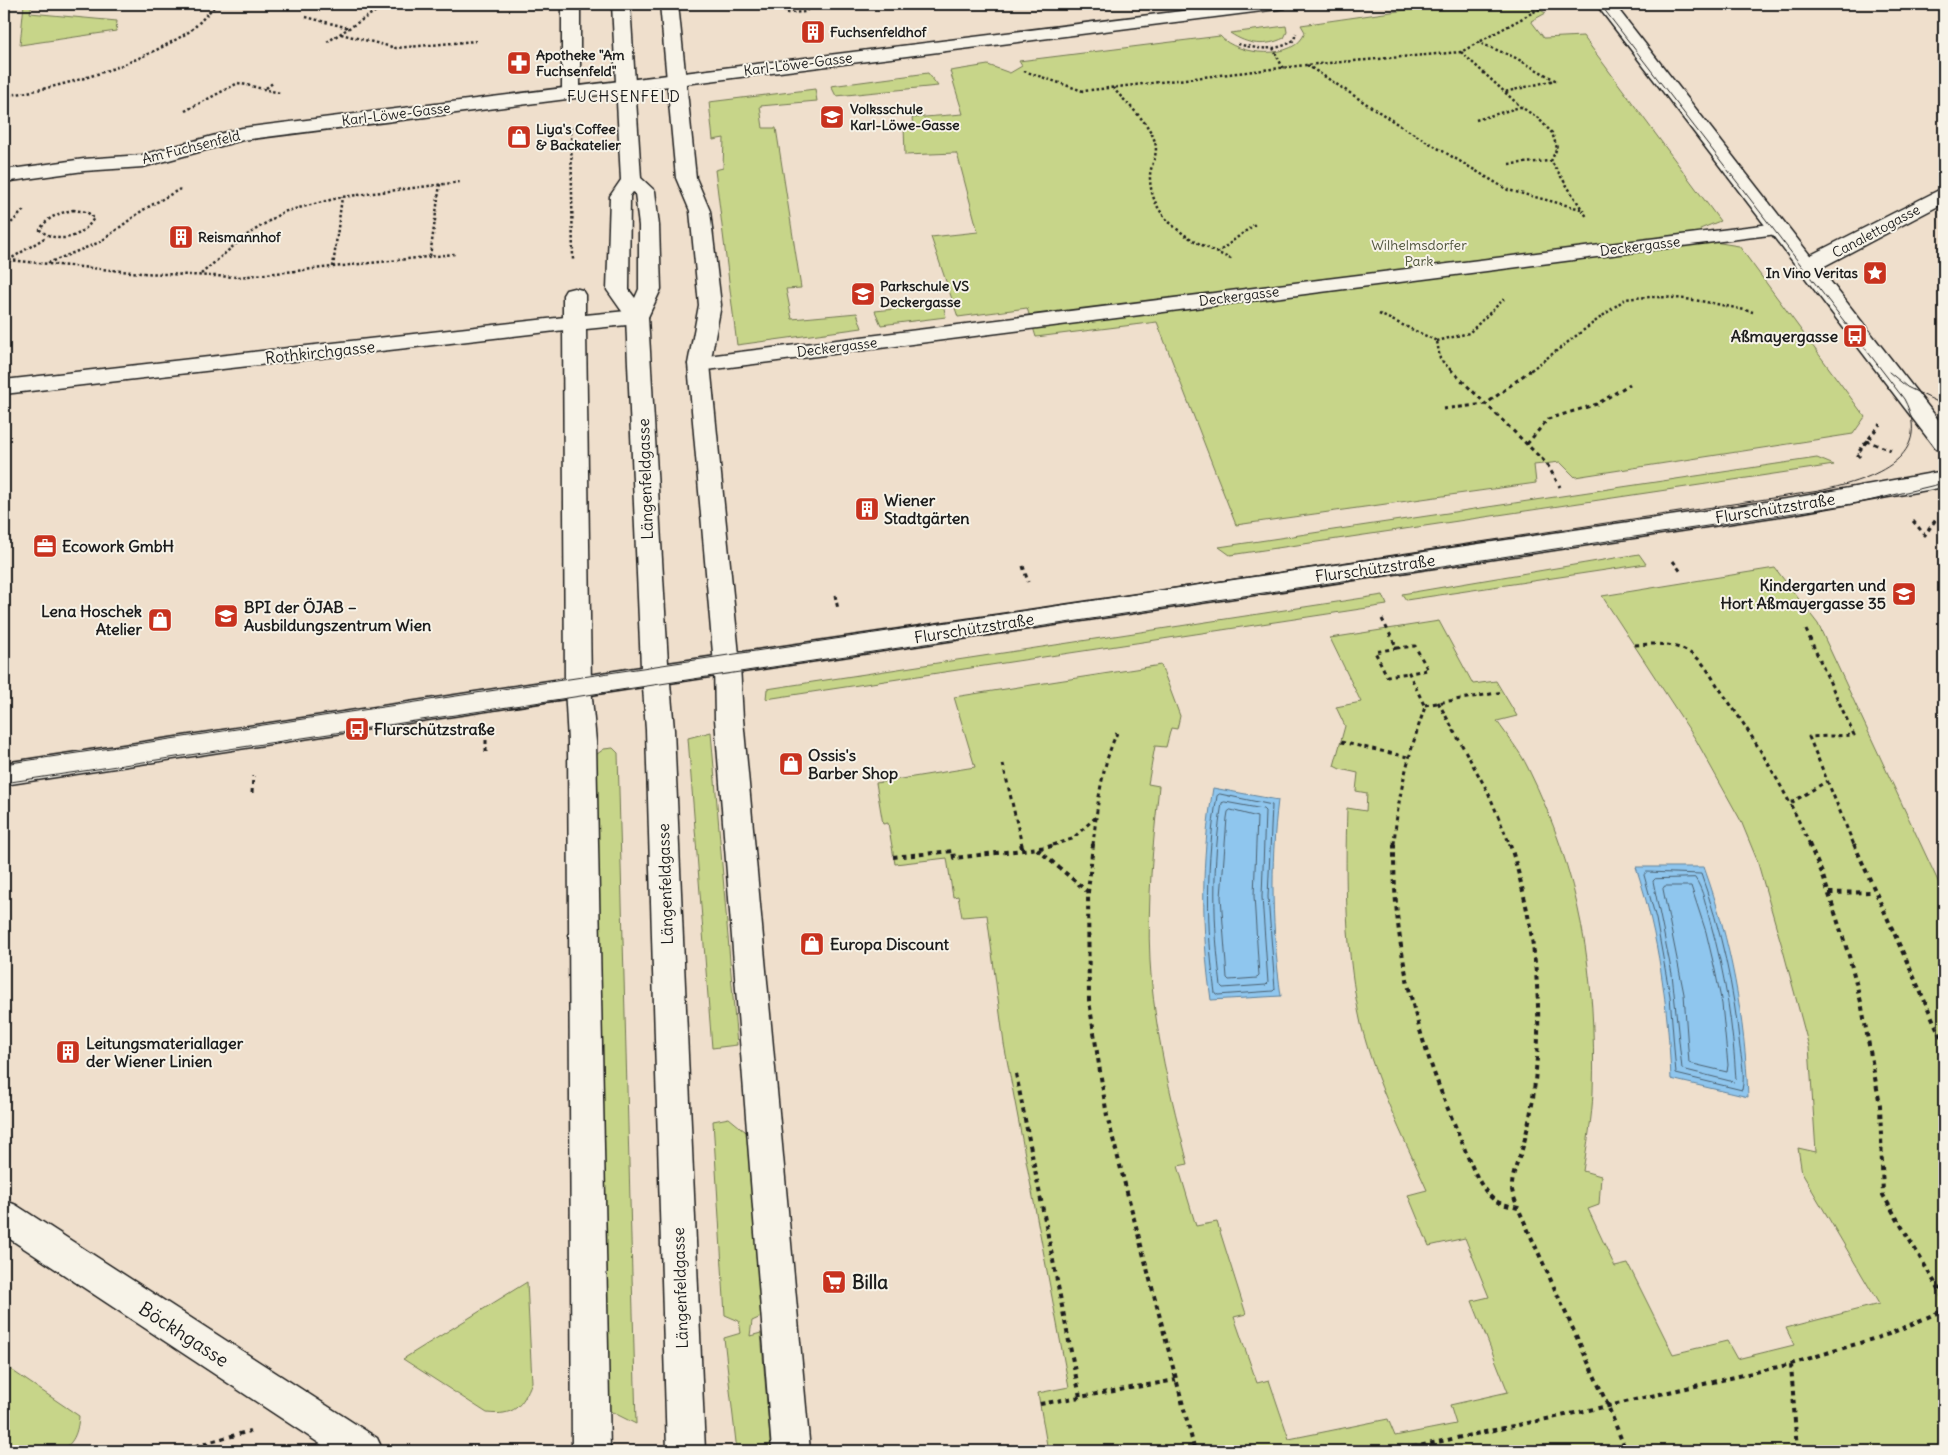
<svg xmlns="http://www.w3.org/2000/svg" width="1948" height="1455" font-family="Delius,sans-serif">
  <rect width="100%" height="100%" fill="#efdfcc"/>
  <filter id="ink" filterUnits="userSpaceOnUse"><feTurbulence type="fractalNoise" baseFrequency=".02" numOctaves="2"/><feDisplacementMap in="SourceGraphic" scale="10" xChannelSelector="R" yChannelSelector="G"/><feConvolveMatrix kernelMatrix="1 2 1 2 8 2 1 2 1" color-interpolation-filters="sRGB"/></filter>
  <g filter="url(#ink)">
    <!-- green -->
    <path fill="#c7d589" stroke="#727852" d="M24 4H32L30 13 117 21 116 31 20 45Z
      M1447 4H1527L1546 13 1531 21 1544 38 1583 36 1720 221 1700 229 1708 241 1739 246 1865 417 1853 434 1575 477 1560 462 1534 465 1536 483 1236 525 1157 322 1036 337 1027 308 958 317 931 237 978 232 958 157 956 153 905 155 904 127 913 126 912 118 963 114 950 71 988 65 1010 73 1022 66 1019 61 1220 36C1237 56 1296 61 1305 32L1301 25Z
      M1286 26 1287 32 1284 38C1265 47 1248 45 1230 33Z
      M928 73 938 86 836 96 831 86Z
      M815 89 817 101 760 106 763 128H776L801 288 786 289 792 319 857 313 862 328 737 345 715 170 723 168 724 138 713 140 709 102Z
      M943 304 946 317 881 325 875 311Z
      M1817 458 1834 465 1230 555 1219 547Z
      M1639 554 1646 564 1406 600 1402 594Z
      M1775 568 1818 624 1944 894V1451H1048L1038 1393 1069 1387 1004 1044 987 915 962 917 958 896 953 897 947 858 895 864 888 823 883 824 876 783 975 767 954 697 1161 665 1180 716 1177 729 1171 728 1166 747 1155 746 1148 784 1159 786C1153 844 1147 902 1150 961 1154 1030 1171 1097 1188 1164L1178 1166 1196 1226 1217 1222 1246 1314 1234 1317 1257 1383 1269 1380 1289 1439 1388 1419 1395 1436 1456 1424 1450 1405 1508 1392 1472 1301 1489 1297 1465 1238 1429 1246 1408 1195 1427 1190C1403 1136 1375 1081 1361 1024 1345 952 1345 881 1347 808L1366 811 1367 793 1356 791 1358 773 1340 769 1334 766 1345 726 1336 707 1361 702 1330 638 1439 621 1473 684 1496 681 1517 716 1497 721C1507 736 1520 751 1528 768 1580 873 1597 975 1593 1092 1592 1118 1587 1145 1583 1171L1601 1176 1599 1205 1588 1209 1615 1267 1628 1264 1673 1354 1727 1341 1737 1359 1794 1345 1786 1328 1879 1304 1802 1173 1798 1148 1816 1152 1809 1047 1783 950 1757 860 1741 821 1696 740 1602 596Z
      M1383 595 1387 605 766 699 767 689Z
      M711 732 737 1045 712 1048 688 738Z
      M613 748 618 753 636 1424 604 1408 593 757 604 749Z
      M729 1118 751 1136 761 1317 752 1321 750 1336 761 1333 771 1451H737L724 1338 741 1333 739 1321 725 1315 713 1121Z
      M527 1282 532 1382C522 1407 514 1416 487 1413L403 1359Z
      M4 1365 79 1416C78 1431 74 1446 58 1451H4Z"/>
    <!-- water -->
    <path fill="#8fc6ee" stroke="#61829a" d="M1213 788 1278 800C1270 866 1272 930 1281 996L1211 1000C1201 928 1201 859 1213 788Z
      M1636 867H1704C1731 942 1745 1018 1748 1097L1671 1079C1668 1007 1659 936 1636 867Z"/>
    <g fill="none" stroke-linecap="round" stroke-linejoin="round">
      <!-- shore -->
      <path stroke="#4a6070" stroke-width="1" d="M1220 794 1272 805 1268 897 1275 989 1273 991 1218 995 1215 993C1206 927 1206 862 1217 796Z
        M1225 802 1263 809 1265 811 1262 897 1268 983 1266 985 1223 988 1221 986C1213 924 1212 864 1222 803Z
        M1231 810 1257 817 1254 896 1259 976 1257 978 1229 980 1227 978 1221 897 1227 818 1228 812Z
        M1647 872 1701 874C1721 930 1734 988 1740 1048 1742 1061 1745 1076 1742 1090L1676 1074 1670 996 1656 919 1644 875Z
        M1695 878C1704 891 1706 907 1710 921 1725 973 1733 1026 1736 1080L1734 1082 1682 1069 1672 974 1653 881 1655 879Z
        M1665 886H1691L1706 932 1715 970 1722 1004 1728 1065 1727 1072 1689 1063 1684 994 1663 889Z"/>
      <defs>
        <path id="lane" d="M562 4H580V91L578 95 571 97 564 95 562 91Z
          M660 4H678L696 178 710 211 721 305 710 364 740 665 743 719 810 1451H772L715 719 714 665 688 364 699 305 690 211 676 178Z
          M574 288 582 290 585 295V315L637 310 645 312 648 317 645 322 637 324 586 329 591 687 596 742 610 1451H572L568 742 565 687 563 323V295L566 290Z"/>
        <path id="street" d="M1238 4H1287L1284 8 1278 9 243 140 143 167 84 171 4 182V170L84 159 142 155 242 128Z
          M1944 189V203L1815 271 1807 272 1799 271 1796 266 1799 261 1937 191Z
          M1778 223 1785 225 1788 229 1785 233 699 371 691 369 688 364 691 359 699 357Z
          M574 316 582 318 585 323 582 328 4 394V380Z
          M4 1200 16 1205 377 1438 383 1451H331L4 1235Z"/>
        <path id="secondary" d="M612 4H630L641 178 655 191 659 226 661 289 648 317 668 663 1793 498 1944 471V487L1793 514 670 683 674 730 705 1451H667L646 730 643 687 4 785V763L641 667 626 317 607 290 610 196 621 180ZM633 192 635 193 639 226V289L635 298 629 290 630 196Z
          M1596 4H1614L1944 427V451L1936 449Z"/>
      </defs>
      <!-- lane casing -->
      <use href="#lane" stroke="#1c1c1c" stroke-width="3"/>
      <!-- street casing -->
      <use href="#street" stroke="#1c1c1c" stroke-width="3"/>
      <!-- secondary casing -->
      <use href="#secondary" stroke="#1c1c1c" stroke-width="3"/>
      <!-- path-far2 -->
      <path stroke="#1c1c1c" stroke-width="2.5" stroke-dasharray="2.5 2.5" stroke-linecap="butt" d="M249 4 255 5
        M785 4 786 13 805 12 812 4
        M306 17 349 28
        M341 34 396 48 476 41
        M327 42 387 4
        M1477 42 1514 57 1555 80 1505 92
        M1238 44C1256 49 1278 52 1294 40L1296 33
        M1273 48 1283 68
        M1461 52 1521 107 1538 118 1552 133 1557 148 1551 161 1587 217
        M1307 65 1399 125 1508 190 1581 209
        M1024 71 1083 91 1306 65 1461 52 1548 4
        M266 88 274 82
        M1113 88C1127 104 1149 122 1155 142 1159 156 1149 166 1150 179 1152 225 1197 243 1233 260
        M4 96C65 87 134 66 187 33 198 26 207 13 217 4
        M185 111 238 83 280 93
        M1476 120 1520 107
        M571 127 573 261
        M1509 164 1551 161
        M73 210 87 212 94 218C82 238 59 245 40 230 47 217 59 213 73 210Z
        M4 241 8 226 25 209
        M4 246 9 260
        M1217 253 1255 224
        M430 256 440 184
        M9 260 141 273 238 277 455 254
        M4 263 46 237
        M48 263 100 242 143 210 180 189
        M333 267 342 197
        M201 274 244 237 283 212 342 197 460 182
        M1379 314 1437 341 1440 359 1451 370
        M1437 341 1469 333 1504 299
        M1531 370 1625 299C1669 293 1710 302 1753 312"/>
      <!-- path-far1 -->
      <path stroke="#1c1c1c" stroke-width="3" stroke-dasharray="4 4" stroke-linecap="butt" d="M1450 369 1547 464 1560 487
        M1443 409 1486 404 1532 369
        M1866 441 1891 450
        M1527 444 1548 419 1597 404 1630 384
        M1860 457 1857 454 1880 424
        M1913 521 1925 535 1937 518
        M1673 561 1681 572
        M1023 566 1028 582
        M835 595 838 609
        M1382 619 1397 648 1415 646 1428 670 1409 673 1425 707C1409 753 1397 797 1394 845
        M1806 630 1854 735 1809 737 1854 845
        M1635 645C1658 643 1677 643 1696 657 1705 664 1712 678 1719 688 1754 737 1785 789 1810 845
        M1397 648 1375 652 1387 676 1409 673
        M1438 702 1488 792 1510 845
        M1425 705 1503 692
        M486 740V756
        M1341 742 1408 757
        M1003 764 1022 845
        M252 793 253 776
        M1791 803 1827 781
        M1053 845 1072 839 1096 817
        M1093 845C1097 808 1101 767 1117 733"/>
      <!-- path -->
      <path stroke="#1c1c1c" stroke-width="4" stroke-dasharray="4.5 4.5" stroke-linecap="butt" d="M1021 844 1023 851
        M1093 844 1088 892 1089 1001 1107 1116 1195 1451
        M1394 844C1393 948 1415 1033 1456 1128 1465 1148 1478 1190 1496 1201 1503 1205 1511 1206 1518 1208L1608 1406 1626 1451
        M1510 844C1533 917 1543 994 1536 1070 1534 1096 1530 1121 1523 1146 1519 1160 1511 1175 1512 1190 1513 1196 1516 1202 1518 1208
        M1809 844 1822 873 1849 956 1861 1002 1880 1105 1883 1195 1944 1298
        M1854 844 1944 1044
        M1037 849 1088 892
        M893 857 953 851 954 858 1048 847 1057 844
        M1829 893 1874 892
        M1016 1074 1080 1397
        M1791 1364 1797 1451
        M1040 1404 1176 1380
        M178 1451 250 1431
        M1395 1451 1608 1406 1791 1364 1889 1334 1944 1310"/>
      <!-- lane -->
      <use href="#lane" fill="#f7f3e8" fill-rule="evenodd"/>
      <!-- street -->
      <use href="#street" fill="#f7f3e8" fill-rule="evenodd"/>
      <!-- secondary -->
      <use href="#secondary" fill="#f7f3e8" fill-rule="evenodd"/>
      <!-- tram -->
      <path stroke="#1c1c1c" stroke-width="1" d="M1889 372 1907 387 1944 405
        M4 764 1819 491C1865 481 1937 461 1904 399L1600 4
        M4 783 1860 503 1944 483"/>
    </g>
  </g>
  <!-- icons -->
  <defs>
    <symbol id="building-square" viewBox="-11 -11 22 22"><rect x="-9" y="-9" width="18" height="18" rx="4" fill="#c8321e" stroke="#f7f3e8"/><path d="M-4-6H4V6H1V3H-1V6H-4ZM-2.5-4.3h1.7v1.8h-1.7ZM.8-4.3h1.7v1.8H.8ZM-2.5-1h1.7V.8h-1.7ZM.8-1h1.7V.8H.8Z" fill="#fff"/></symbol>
    <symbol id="pharmacy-square" viewBox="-11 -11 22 22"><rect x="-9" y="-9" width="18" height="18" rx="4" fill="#c8321e" stroke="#f7f3e8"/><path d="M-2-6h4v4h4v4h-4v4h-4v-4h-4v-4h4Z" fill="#fff"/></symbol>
    <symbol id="school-square" viewBox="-11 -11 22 22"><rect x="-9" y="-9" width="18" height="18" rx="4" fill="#c8321e" stroke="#f7f3e8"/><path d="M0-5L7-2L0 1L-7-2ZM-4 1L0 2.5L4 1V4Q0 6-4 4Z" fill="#fff"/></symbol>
    <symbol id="shop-square" viewBox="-11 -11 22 22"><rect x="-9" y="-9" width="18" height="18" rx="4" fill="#c8321e" stroke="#f7f3e8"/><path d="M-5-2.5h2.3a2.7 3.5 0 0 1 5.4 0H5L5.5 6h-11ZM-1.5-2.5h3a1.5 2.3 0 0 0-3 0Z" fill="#fff"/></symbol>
    <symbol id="sight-square" viewBox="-11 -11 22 22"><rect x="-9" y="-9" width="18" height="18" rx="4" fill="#c8321e" stroke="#f7f3e8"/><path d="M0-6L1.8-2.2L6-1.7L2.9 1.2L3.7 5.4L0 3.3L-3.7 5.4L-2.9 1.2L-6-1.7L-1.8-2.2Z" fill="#fff"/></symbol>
    <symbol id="bus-square" viewBox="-11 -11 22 22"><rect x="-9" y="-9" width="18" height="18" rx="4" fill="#c8321e" stroke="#f7f3e8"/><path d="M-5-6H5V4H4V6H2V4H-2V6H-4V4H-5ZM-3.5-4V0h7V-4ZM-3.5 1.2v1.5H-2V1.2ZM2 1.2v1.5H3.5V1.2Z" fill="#fff"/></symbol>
    <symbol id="office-square" viewBox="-11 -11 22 22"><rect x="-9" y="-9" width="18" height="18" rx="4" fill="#c8321e" stroke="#f7f3e8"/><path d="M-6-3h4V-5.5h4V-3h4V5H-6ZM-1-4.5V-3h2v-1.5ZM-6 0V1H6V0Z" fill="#fff"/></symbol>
    <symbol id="university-square" viewBox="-11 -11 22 22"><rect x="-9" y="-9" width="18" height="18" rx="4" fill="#c8321e" stroke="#f7f3e8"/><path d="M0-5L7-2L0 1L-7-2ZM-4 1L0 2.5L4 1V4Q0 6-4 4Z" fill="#fff"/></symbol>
    <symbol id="supermarket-square" viewBox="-11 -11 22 22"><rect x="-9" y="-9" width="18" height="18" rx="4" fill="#c8321e" stroke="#f7f3e8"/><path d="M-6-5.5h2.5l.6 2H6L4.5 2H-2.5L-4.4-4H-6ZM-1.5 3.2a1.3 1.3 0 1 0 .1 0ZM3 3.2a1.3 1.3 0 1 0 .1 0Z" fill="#fff"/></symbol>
  </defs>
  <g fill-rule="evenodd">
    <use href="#building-square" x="799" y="18" width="28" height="28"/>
    <use href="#pharmacy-square" x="505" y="49" width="28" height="28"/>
    <use href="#school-square" x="818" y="103" width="28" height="28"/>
    <use href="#shop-square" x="505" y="123" width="28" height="28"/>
    <use href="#building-square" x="167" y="223" width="28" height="28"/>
    <use href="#sight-square" x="1861" y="259" width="28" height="28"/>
    <use href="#school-square" x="849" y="280" width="28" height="28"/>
    <use href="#bus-square" x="1841" y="322" width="28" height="28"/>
    <use href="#building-square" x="853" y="495" width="28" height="28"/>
    <use href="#office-square" x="31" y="532" width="28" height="28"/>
    <use href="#school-square" x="1890" y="580" width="28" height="28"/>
    <use href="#university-square" x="212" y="602" width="28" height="28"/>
    <use href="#shop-square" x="146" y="606" width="28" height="28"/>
    <use href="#bus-square" x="343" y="715" width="28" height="28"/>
    <use href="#shop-square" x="777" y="750" width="28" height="28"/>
    <use href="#shop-square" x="798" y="930" width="28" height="28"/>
    <use href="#building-square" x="54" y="1038" width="28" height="28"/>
    <use href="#supermarket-square" x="820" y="1268" width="28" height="28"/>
  </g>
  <g text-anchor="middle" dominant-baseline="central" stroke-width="4" stroke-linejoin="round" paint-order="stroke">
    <!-- far-poi labels -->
    <g font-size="14" font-weight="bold" fill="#1c1c1c" stroke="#f7f3e8" text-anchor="start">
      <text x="830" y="32">Fuchsenfeldhof</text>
      <text x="536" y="55">Apotheke "Am<tspan x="536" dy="16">Fuchsenfeld"</tspan></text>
      <text x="850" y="109">Volksschule<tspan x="850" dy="16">Karl-Löwe-Gasse</tspan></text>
      <text x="536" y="129">Liya's Coffee<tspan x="536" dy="16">&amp; Backatelier</tspan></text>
      <text x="198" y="237">Reismannhof</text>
      <text x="1858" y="273" text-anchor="end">In Vino Veritas</text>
      <text x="880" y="286">Parkschule VS<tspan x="880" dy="16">Deckergasse</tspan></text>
    </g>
    <!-- far-street labels -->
    <g font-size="14" fill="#1c1c1c" stroke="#f7f3e8">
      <text transform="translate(798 64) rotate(-7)">Karl-Löwe-Gasse</text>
      <text transform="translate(396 114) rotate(-7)">Karl-Löwe-Gasse</text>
      <text transform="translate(191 147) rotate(-14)">Am Fuchsenfeld</text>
      <text transform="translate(1876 231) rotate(-28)">Canalettogasse</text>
      <text transform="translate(1640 246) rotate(-7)">Deckergasse</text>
      <text transform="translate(1239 296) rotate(-7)">Deckergasse</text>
      <text transform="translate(837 347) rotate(-7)">Deckergasse</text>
    </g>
    <!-- far-park labels -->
    <g font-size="14" fill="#4f543d" stroke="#f7f3e8">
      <text x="1419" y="245">Wilhelmsdorfer<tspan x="1419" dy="16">Park</tspan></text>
    </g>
    <!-- far-neighbourhood labels -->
    <g font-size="15" letter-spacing="1" fill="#1c1c1c" stroke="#f7f3e8">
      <text x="624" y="96">FUCHSENFELD</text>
    </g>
    <!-- poi labels -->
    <g font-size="16" font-weight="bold" fill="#1c1c1c" stroke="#f7f3e8" text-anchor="start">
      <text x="1838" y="336" text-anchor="end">Aßmayergasse</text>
      <text x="884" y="500">Wiener<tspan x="884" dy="18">Stadtgärten</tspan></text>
      <text x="62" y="546">Ecowork GmbH</text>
      <text x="1886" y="585" text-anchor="end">Kindergarten und<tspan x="1886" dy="18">Hort Aßmayergasse 35</tspan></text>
      <text x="244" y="607">BPI der ÖJAB –<tspan x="244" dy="18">Ausbildungszentrum Wien</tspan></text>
      <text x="142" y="611" text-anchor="end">Lena Hoschek<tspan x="142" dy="18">Atelier</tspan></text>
      <text x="374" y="729">Flurschützstraße</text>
      <text x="808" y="755">Ossis's<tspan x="808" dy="18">Barber Shop</tspan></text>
      <text x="830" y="944">Europa Discount</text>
      <text x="86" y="1043">Leitungsmateriallager<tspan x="86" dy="18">der Wiener Linien</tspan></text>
    </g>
    <!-- street labels -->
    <g font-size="16" fill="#1c1c1c" stroke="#f7f3e8">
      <text transform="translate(320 352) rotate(-6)">Rothkirchgasse</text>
      <text transform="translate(645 479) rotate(-92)">Längenfeldgasse</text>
      <text transform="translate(1775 508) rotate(-9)">Flurschützstraße</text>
      <text transform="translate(1375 568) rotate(-8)">Flurschützstraße</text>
      <text transform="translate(974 628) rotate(-9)">Flurschützstraße</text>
      <text transform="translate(665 884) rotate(-92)">Längenfeldgasse</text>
      <text transform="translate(680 1288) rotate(-92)">Längenfeldgasse</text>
    </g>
    <!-- near-poi labels -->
    <g font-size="19" font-weight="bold" fill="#1c1c1c" stroke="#f7f3e8" text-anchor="start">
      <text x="852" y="1282">Billa</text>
    </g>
    <!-- near-street labels -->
    <g font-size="19" fill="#1c1c1c" stroke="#f7f3e8">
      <text transform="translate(184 1334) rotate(33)">Böckhgasse</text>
    </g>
  </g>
  <!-- margin -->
  <rect width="1948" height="1455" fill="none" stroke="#f7f3e8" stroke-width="20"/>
  <rect x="10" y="10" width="1928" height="1435" fill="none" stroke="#1c1c1c" stroke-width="2" filter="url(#ink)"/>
</svg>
